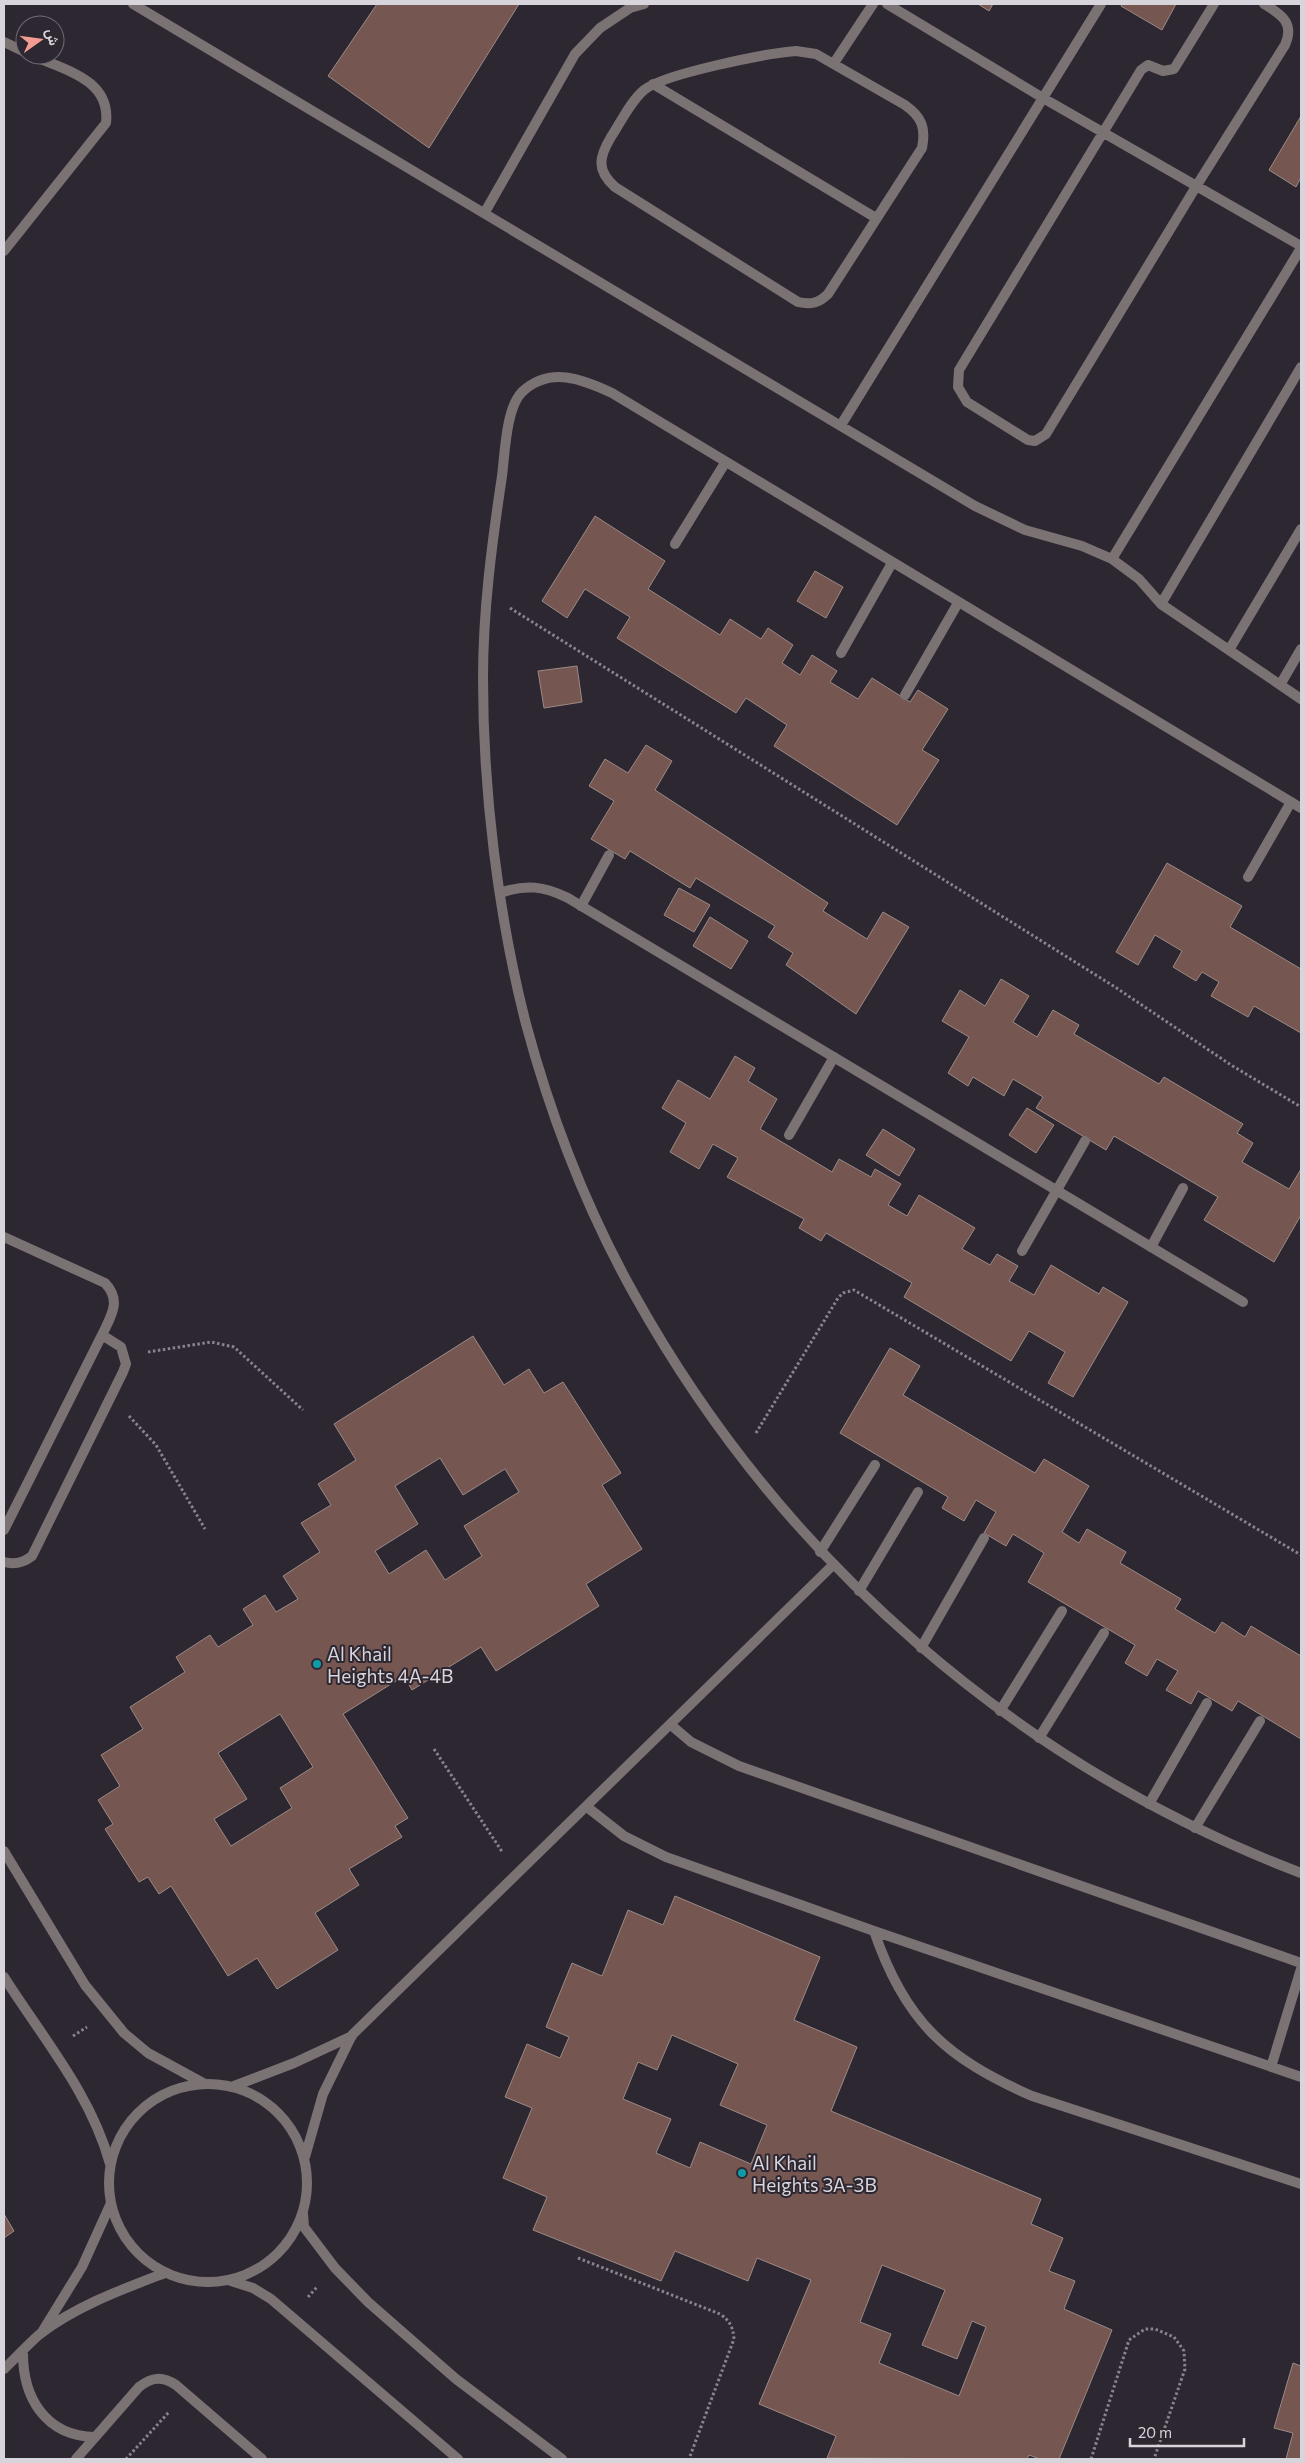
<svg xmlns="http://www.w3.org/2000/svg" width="1305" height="2463" font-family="Commissioner,Vazirmatn,sans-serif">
  <rect width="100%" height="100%" fill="#2d2732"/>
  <!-- building -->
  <path fill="#755650" stroke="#9b8a86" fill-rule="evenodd" d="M377 4H519L429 148 328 76Z
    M978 4H993L989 11Z
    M1122 4H1176L1162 30 1121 6Z
    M1301 116V177L1296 187 1269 170Z
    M595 516 665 561 648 589 720 635 730 619 761 639 768 628 793 645 782 663 800 675 812 655 837 671 830 682 858 699 872 678 910 702 918 690 948 709 922 750 939 760 897 825 774 746 787 725 746 698 736 713 617 638 630 617 585 589 567 618 542 601Z
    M815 571 843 587 826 618 797 601Z
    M577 666 582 702 544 708 538 671Z
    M646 745 672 761 655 790 828 903 823 911 867 939 883 912 909 927 856 1014 786 965 793 953 768 937 775 926 696 878 690 888 630 851 625 859 591 839 614 801 589 786 605 759 628 773Z
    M1167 863 1242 906 1230 927 1301 969V1033L1254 1006 1248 1017 1211 996 1219 982 1202 972 1196 981 1173 967 1182 951 1155 935 1138 965 1116 952Z
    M679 888 710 905 694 932 664 915Z
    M710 917 748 941 731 969 693 946Z
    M1001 979 1029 996 1013 1022 1037 1037 1053 1010 1079 1025 1074 1034 1159 1084 1164 1077 1243 1124 1237 1133 1253 1143 1242 1162 1289 1189 1301 1169V1215L1274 1262 1204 1220 1218 1197 1114 1136 1106 1150 1036 1108 1043 1097 1013 1079 1004 1096 973 1077 968 1086 948 1073 969 1037 942 1021 960 990 985 1006Z
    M735 1056 755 1068 748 1081 777 1099 760 1129 832 1172 839 1159 871 1177 875 1169 901 1184 888 1205 907 1216 919 1195 975 1228 962 1249 990 1265 997 1254 1018 1266 1009 1281 1034 1295 1051 1265 1099 1294 1103 1287 1128 1302 1073 1397 1048 1383 1065 1352 1029 1331 1011 1361 904 1297 912 1283 826 1233 821 1241 799 1228 804 1219 727 1177 738 1158 713 1144 699 1169 670 1152 686 1123 662 1108 678 1080 710 1099Z
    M1027 1108 1054 1125 1036 1153 1009 1135Z
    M883 1129 915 1149 899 1176 866 1155Z
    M473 1336 504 1385 529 1369 544 1393 563 1382 621 1473 602 1485 642 1549 586 1584 599 1606 496 1671 481 1647 412 1690 404 1676 343 1714 408 1818 395 1826 402 1837 349 1869 359 1885 315 1913 338 1950 277 1989 257 1958 228 1976 171 1886 159 1894 148 1877 139 1882 105 1829 113 1824 98 1800 120 1786 101 1755 143 1729 130 1707 185 1672 176 1657 210 1635 218 1647 253 1625 243 1609 265 1595 276 1612 298 1599 283 1576 320 1552 301 1523 331 1505 318 1484 356 1460 334 1424ZM440 1458 463 1495 505 1469 519 1492 464 1526 482 1556 445 1580 426 1550 389 1574 375 1551 418 1524 395 1486ZM280 1714 313 1767 280 1788 292 1808 231 1846 214 1819 247 1799 218 1753Z
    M890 1348 920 1366 903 1395 1035 1473 1044 1459 1089 1486 1062 1532 1079 1543 1087 1529 1126 1552 1120 1563 1181 1599 1175 1609 1215 1633 1222 1622 1245 1637 1251 1626 1301 1656V1739L1238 1701 1232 1711 1198 1691 1191 1704 1166 1690 1178 1671 1157 1659 1147 1676 1125 1663 1135 1645 1028 1582 1044 1553 1013 1534 1006 1546 984 1533 996 1512 976 1500 964 1521 942 1508 948 1497 840 1433Z
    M675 1896 820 1957 794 2020 857 2047 831 2111 1041 2199 1031 2224 1063 2238 1049 2271 1075 2281 1064 2309 1112 2330 1059 2459H1040L1029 2455 1027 2459 827 2458 836 2436 759 2404 811 2280 757 2258 748 2281 675 2251 661 2281 533 2230 547 2197 503 2178 532 2108 505 2097 527 2044 560 2058 569 2037 546 2027 572 1963 602 1976 628 1910 663 1925ZM672 2035 738 2064 720 2105 767 2125 751 2164 700 2142 690 2168 656 2153 671 2119 623 2099 638 2062 657 2070ZM882 2265 945 2290 922 2345 957 2359 972 2321 986 2327 959 2396 879 2363 891 2334 860 2322Z
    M4 2214 14 2231 4 2238Z
    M1293 2363 1301 2366V2459H1286L1293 2433 1274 2428Z"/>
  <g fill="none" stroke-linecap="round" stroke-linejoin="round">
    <!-- path -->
    <path stroke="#88838c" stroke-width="3" stroke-dasharray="2.5 2.5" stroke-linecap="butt" d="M510 608 1115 987 1231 1065 1301 1107
      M148 1352 211 1342 234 1347 303 1410
      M129 1416 156 1445 205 1529
      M756 1433 838 1298 843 1293 854 1290 1301 1555
      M434 1749 503 1853
      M73 2036 87 2027
      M578 2258 720 2314C730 2321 733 2327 734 2339L689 2459
      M308 2297 317 2287
      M126 2459 169 2412
      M1091 2459 1129 2340 1145 2329H1155L1174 2337 1184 2351 1185 2369 1154 2459"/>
    <!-- lane -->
    <path stroke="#7a7273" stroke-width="10" d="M133 4 975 506 1025 530 1082 546 1112 559 1139 579 1161 604 1301 699
      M887 4 1043 98 1301 246
      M1214 4 1174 69 1163 71 1148 65 1141 70 959 370 958 387 967 402 1028 440 1035 441 1046 434 1197 185 1285 45C1295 23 1281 14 1264 4
      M4 42 25 52
      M796 51 816 54 905 105C922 117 926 128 922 148L828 294C819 303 811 305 798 302L615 187C596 170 599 157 611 137 621 122 630 102 644 90 663 74 768 53 796 51Z
      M834 63 873 4
      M653 84 876 218
      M485 212 575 54 600 28 630 8 644 4
      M4 251 106 123C111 79 64 70 31 55
      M841 425 1101 4
      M675 544 725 463
      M1112 559 1301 248
      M1161 604 1301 367
      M1229 650 1301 529
      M841 653 892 563
      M1280 685 1301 649
      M905 695 958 603
      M1248 877 1291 802
      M581 906 609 855
      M789 1135 834 1057
      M4 1237 105 1283C122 1301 111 1316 102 1335L4 1530
      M1151 1247 1183 1188
      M1022 1251 1085 1141
      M820 1552 875 1465
      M4 1562C15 1565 23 1563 32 1556L123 1372 126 1364 121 1347 102 1335
      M859 1591 918 1492
      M921 1648 984 1538
      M1000 1711 1062 1611
      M671 1725 691 1742 739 1766 1301 1963
      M1039 1738 1104 1633
      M1149 1804 1207 1703
      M587 1807 624 1836 666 1857 874 1931 1301 2077
      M1195 1828 1260 1721
      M874 1931C905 2022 946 2058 1032 2096L1301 2184
      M1271 2067 1301 1969
      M76 2459 139 2387C152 2377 162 2376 176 2385L262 2459"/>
    <!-- street -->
    <path stroke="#7a7273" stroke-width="10" d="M1301 808 612 393C582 379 550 366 522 392 506 408 505 453 502 476 492 543 483 610 483 678 483 791 498 915 526 1024 551 1117 587 1210 634 1294 782 1560 1017 1765 1301 1873
      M500 893C526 884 544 886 568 898L1243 1302
      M4 1851 85 1985 124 2033 148 2053 203 2083
      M4 1977C42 2037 91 2094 110 2164
      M109 2183a99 99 0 1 1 198 0a99 99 0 1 1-198 0Z
      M234 2086 294 2063 352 2036
      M305 2157 323 2094 352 2035 833 1565
      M303 2214 304 2227 335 2268 368 2302 456 2379 562 2459
      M231 2281 253 2288 271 2299 458 2459
      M42 2332 82 2267 111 2203
      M23 2350C22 2397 45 2436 95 2437
      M4 2369C16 2358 27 2345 40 2334 76 2306 123 2289 165 2273"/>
  </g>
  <!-- markers -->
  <g fill="#0f9aa8" stroke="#2d2732" stroke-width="2">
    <circle cx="317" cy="1664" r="5"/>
    <circle cx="742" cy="2173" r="5"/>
  </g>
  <g text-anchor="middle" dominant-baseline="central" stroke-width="4" stroke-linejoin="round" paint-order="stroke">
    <!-- poi labels -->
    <g font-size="19" fill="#d8d4db" stroke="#2d2732" text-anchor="start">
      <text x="327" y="1653">Al Khail<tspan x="327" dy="22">Heights 4A-4B</tspan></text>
      <text x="752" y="2162">Al Khail<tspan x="752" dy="22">Heights 3A-3B</tspan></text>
    </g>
  </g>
  <!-- border -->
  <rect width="1305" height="2463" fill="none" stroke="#d8d4db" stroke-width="10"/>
  <!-- north arrow -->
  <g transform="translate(40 40) rotate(76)"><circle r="24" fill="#2d2732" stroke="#716c76"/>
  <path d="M0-4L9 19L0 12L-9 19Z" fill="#f59c92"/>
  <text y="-8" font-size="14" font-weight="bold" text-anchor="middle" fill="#d8d4db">ش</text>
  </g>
  <!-- scale -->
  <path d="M1130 2438v8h114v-8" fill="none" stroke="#d8d4db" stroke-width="2.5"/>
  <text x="1138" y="2438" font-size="15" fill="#d8d4db" stroke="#2d2732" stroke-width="4" paint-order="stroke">20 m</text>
</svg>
